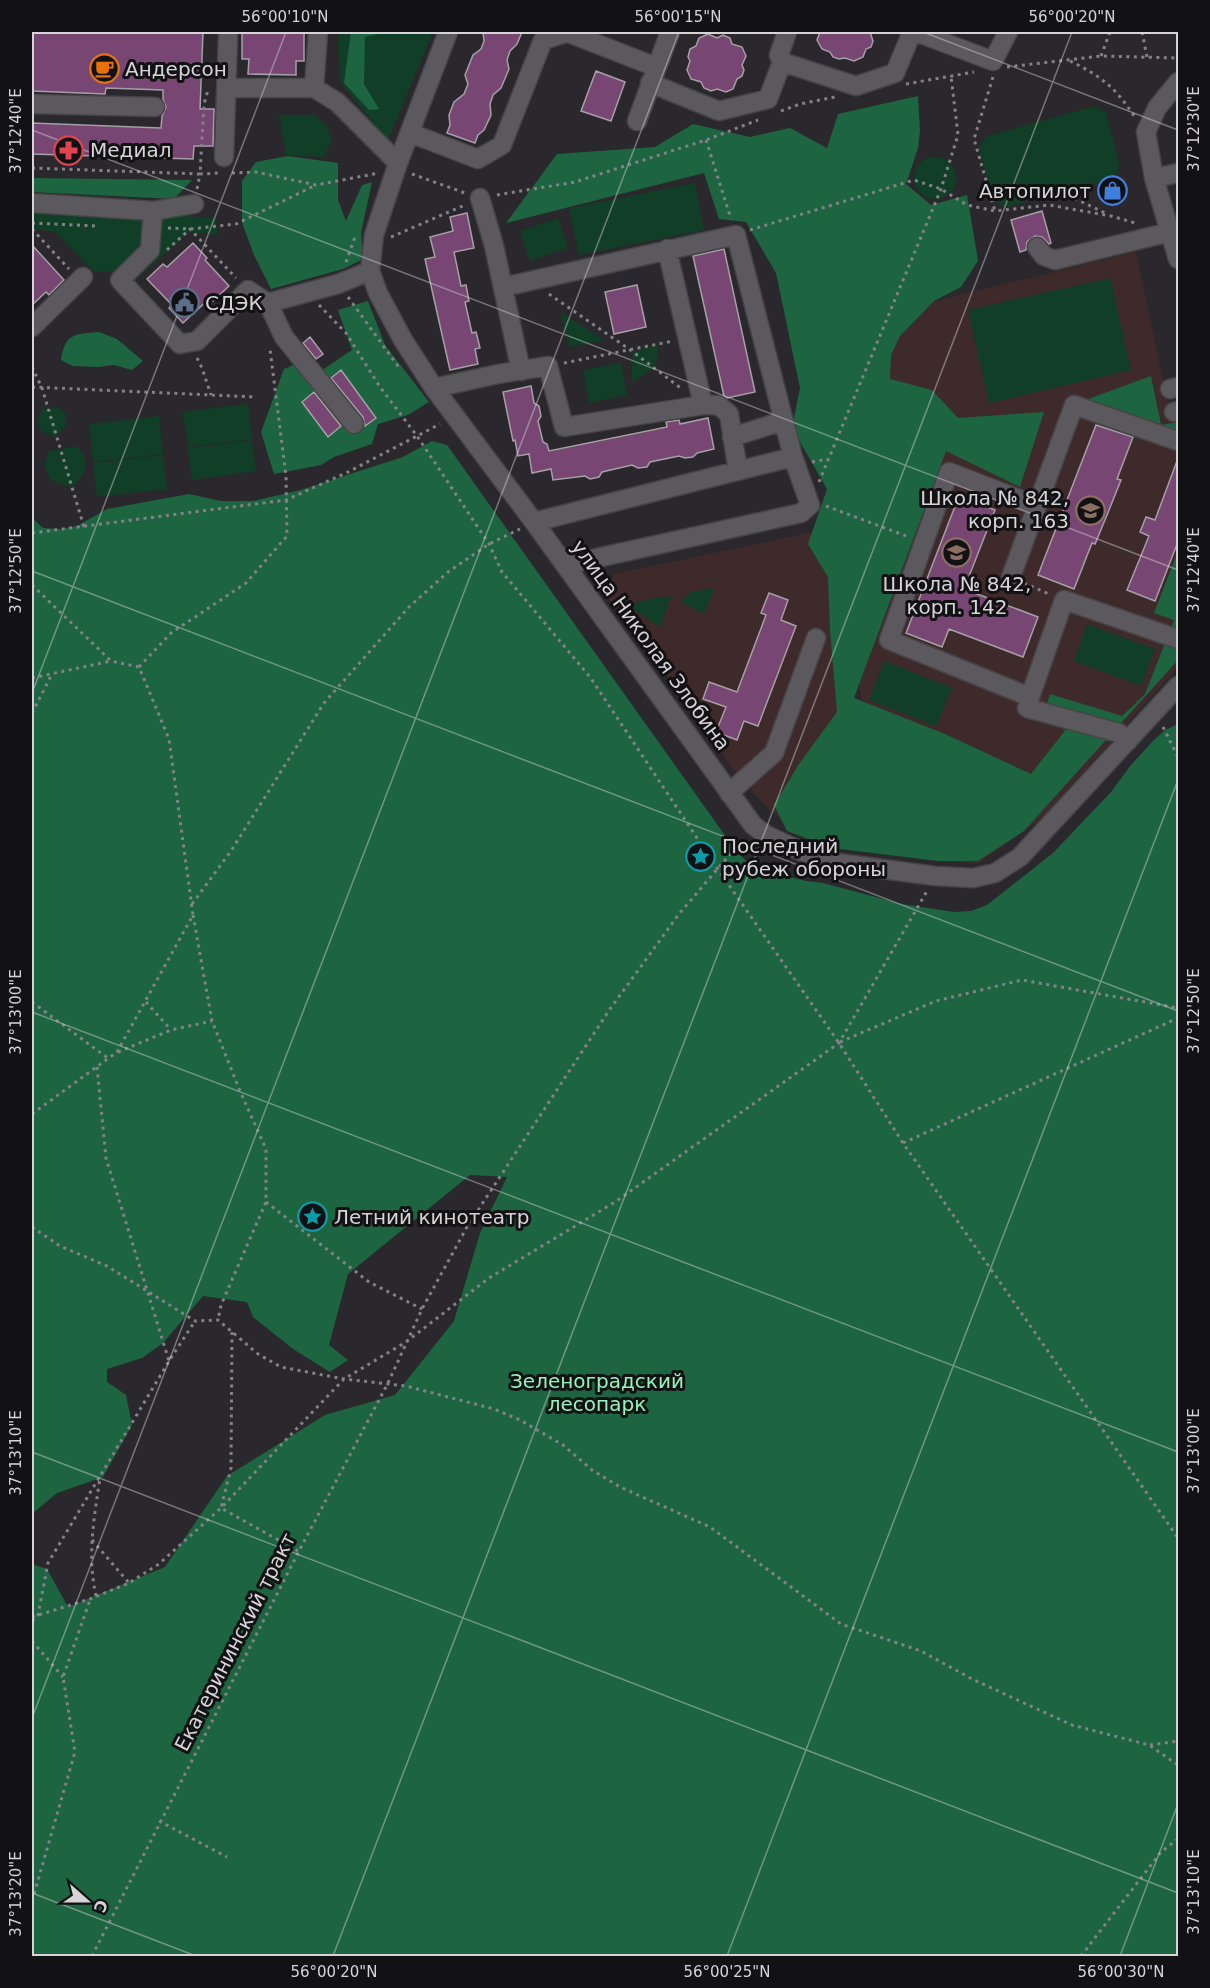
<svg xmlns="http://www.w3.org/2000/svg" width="1210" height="1988" font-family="'DejaVu Sans',sans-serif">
  <rect width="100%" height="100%" fill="#2a282c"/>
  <!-- education -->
  <path fill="#3e2a2b" d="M1136 252 1171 418 1178 417V667L1043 817 978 864 897 856 823 524 906 308Z
    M818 531 890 851 784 823 742 781 606 595 614 574Z"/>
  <!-- green -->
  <path fill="#113e26" d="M339 32H433L388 140 341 83 338 48Z
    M1095 106 1106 113 1120 166 1114 178 1007 207 994 202 979 148 987 136Z
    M279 115H315L326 126 332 139 324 157 286 155Z
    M914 178a21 21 0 1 1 42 0a21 21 0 1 1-42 0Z
    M695 183 704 230 579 255 569 208Z
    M32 206 216 218 217 235 189 232 143 273 93 271 55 232 32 229Z
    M558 218 568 248 530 261 520 231Z
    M1110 278 1131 370 989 403 968 310Z
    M560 312 604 340 570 347Z
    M659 345 655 368 631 382 633 352Z
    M621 363 627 395 589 403 583 370Z
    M248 404 252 439 188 447 183 412Z
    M43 407 49 409 59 407 66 414V425L56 437 41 431 37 420Z
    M159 416 163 454 93 462 89 424Z
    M252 440 256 471 192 480 188 448Z
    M77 446C92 463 87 473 72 487L52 481 44 466 49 451Z
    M163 455 167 489 97 497 93 463Z
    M714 588 704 614 681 602 691 592Z
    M671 596 660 627 628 605 649 599Z
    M1087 624 1155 649 1141 686 1074 661Z
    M884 661 952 688 936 726 869 700Z"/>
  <!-- forest -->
  <path fill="#1c6540" d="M351 32H387L365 37 364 84 379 109 369 110 344 83Z
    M918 96 920 131 918 148 906 184 931 205 967 195 978 261 961 287 934 301 900 336 891 355 890 379 932 390 958 418 1044 412 1020 487 946 451 854 698 945 734 1031 774 1078 714 1046 707 1050 694 1122 716 1145 694 1174 620 1154 613 1178 551V660L1024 831 978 861H938L832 848 787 831 774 805 799 764 837 712 830 630 828 577 808 544 827 489 792 428 800 388 776 273 746 222 719 219 704 173 506 223 557 154 655 147 693 124 750 137 790 128 827 148 838 114Z
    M288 156 338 163V200L346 221 362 185 372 182 361 233 363 259 343 269 271 289 254 255 242 223V181L256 162Z
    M32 178 192 180 174 199 32 192Z
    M368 301 385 345 429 402 408 415 378 424 372 444 334 457 321 465 274 474 261 432 284 369 295 364 306 381 352 350 338 310Z
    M99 332 117 339 143 361 132 370 114 365 98 367 73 366 61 360C65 333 75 334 99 332Z
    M1151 376 1161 425 1178 422V438L1083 401Z
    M432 441 447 445 734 848 745 860 759 869 806 881 823 883 902 904 954 912 971 911 987 905 1053 853 1111 792 1131 765 1153 741 1165 730 1178 724V1956H32V1564L47 1569 68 1607 165 1567 227 1476 325 1415 395 1395 454 1321 480 1233 507 1177 470 1175 348 1274 329 1345 348 1360 330 1372 293 1349 253 1317 247 1302 203 1296 163 1343 142 1358 107 1369V1382L126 1395 132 1425 103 1477 57 1493 32 1514V518L43 528 60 529 77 526 107 509 189 494 221 501H253L301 490 353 473 403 457Z"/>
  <!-- building -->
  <path fill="#774673" stroke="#a5a0a5" stroke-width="1.5" d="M32 32H203L200 109H214L213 146H194L193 159 32 154V123L161 128 162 116 166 107 163 99V90L106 88 105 94 32 91Z
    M242 32H304V61H296V75L248 74 249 59H242Z
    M483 32H522L517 44 510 51 507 60 509 69 501 88 493 95 490 104 491 115 484 130 478 135 475 143 447 133 450 125 449 115 454 102 464 94 468 84 465 75 473 55 481 49 484 41Z
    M820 32H870L873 41 871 47 866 49 863 57 854 61 845 58 839 59 833 57 830 52 822 49 817 40Z
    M708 34 717 38 723 35 730 38 732 44 742 47 746 56 742 65 744 70 742 76 737 79 733 89 726 92 717 89 711 91 704 88 701 82 691 79 687 70 690 61 688 57 690 49 696 46 699 38Z
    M596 71 625 82 611 121 581 111Z
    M1042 211 1051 243 1049 244 1042 237 1035 236 1027 242 1026 250 1020 252 1011 220Z
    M467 213 474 248 454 252 461 286 466 285 469 301 465 302 472 333 476 332 480 348 475 349 478 364 450 370 425 259 435 257 430 237 453 231 450 217Z
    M193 243 207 258 205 260 229 286 213 301 210 298 183 323 169 308 172 305 147 279 163 264 167 267Z
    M32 245 64 280 49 295 46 292 32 305Z
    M724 249 755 392 727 398 724 396 693 256Z
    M637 285 646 327 614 334 605 292Z
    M310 337 323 354 316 359 303 343Z
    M341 370 376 418 365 426 363 417 331 378Z
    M531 386 534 403 539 406 541 416 538 421 543 442 547 444 549 451 667 427 666 422 679 420 680 424 708 418 714 449 697 453 693 457 685 458 679 456 650 462 647 467 638 468 632 465 602 472 599 477 590 479 585 476 553 480 551 469 532 473 529 454 518 456 515 440 513 441 503 392Z
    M314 392 341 426 328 437 302 402Z
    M1096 425 1133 437 1117 479 1121 480 1107 515 1095 544 1092 543 1074 589 1038 575Z
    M1177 461 1179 539 1155 601 1127 590 1149 536 1140 532 1146 517 1155 520Z
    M959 496 995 510 964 589 1038 617 1023 657 949 629 942 647 906 633Z
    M769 593 788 600 781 620 796 626 758 726 744 721 737 740 716 732 726 707 703 699 709 682 737 692 766 615 761 613Z"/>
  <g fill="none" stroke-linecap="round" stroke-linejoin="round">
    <defs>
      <path id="minor" d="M448 32 398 163 374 235 370 271 378 293 403 340 434 388 534 522 753 825 766 835 823 861 935 876 973 878 995 873 1020 857 1178 686
        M916 32 993 61 1008 32
        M569 33 656 67
        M782 62 779 55 787 32
        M1178 82 1157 108 1146 132 1154 178 1178 259
        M650 83 719 111 768 99 782 62 856 86 895 73 912 32
        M226 88H314L337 102 398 163
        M314 88 318 32
        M32 104 155 107
        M637 121 670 32
        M410 133 478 159 502 145 543 40 569 32
        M224 157 228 36
        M1154 178 1178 173
        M480 198 494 246 521 371
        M32 203 153 211 194 204
        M153 211 150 250 120 280 180 344 197 341 248 290 268 303 284 337 354 424
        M1037 247 1044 256 1055 260 1170 232
        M667 249 703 405
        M503 287 736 235 793 457 810 505 801 513 565 565
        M268 303 338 284 370 271
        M32 327 83 277
        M434 388 498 374 548 366 564 427 703 405H718L729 414 738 471
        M1170 389 1178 387
        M1174 412 1178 411
        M732 437 783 421
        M1037 506 949 472 889 640 1030 697 1064 600 1178 639
        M534 522 793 457
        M1011 577 1074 405 1178 441
        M1030 697 1027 708 1119 733 1128 741
        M729 793 774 753 816 638"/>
    </defs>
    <!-- minor casing -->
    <use href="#minor" stroke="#464447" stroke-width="21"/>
    <!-- path -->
    <path stroke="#848286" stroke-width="3" stroke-dasharray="3 4.5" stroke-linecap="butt" d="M1142 32 1147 57
      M1101 56 1110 32
      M1070 61C1101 76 1116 88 1134 116
      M1007 67 1101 56 1178 58
      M993 77 974 139 995 211
      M906 84 974 72
      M781 111 800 104 835 97
      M706 140 731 219
      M32 168 200 174 204 104 208 90
      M232 173 256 172 316 185 379 173
      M412 174 465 193
      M197 189 200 174 220 173
      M1061 192 1105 213
      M497 195 575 182 706 140 758 120
      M32 223 96 226
      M168 228 190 229 236 224 314 186
      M32 229 69 269
      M750 230 914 180 941 189 967 205 995 211 1049 205 1111 216 1135 223
      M391 237 465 205
      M167 250 190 229 236 278
      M346 262 355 237
      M549 294 629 349 682 389
      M348 297 400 369
      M319 305 346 333 380 387 417 436 489 544 502 572 590 677 717 868 839 1043 903 1143 1178 1538
      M197 358 202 368 211 395
      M564 363 673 341
      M32 367 42 388 84 527
      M32 387 256 397
      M812 462 828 459
      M819 482 941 189 958 135 951 76
      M826 506 909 537
      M32 533 286 500 348 472 440 424
      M1024 583 1049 594
      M32 585 111 661 139 667
      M139 667 171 633 246 583 287 536 286 476 270 349 271 348
      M32 678 111 661
      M32 713 52 674
      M1163 727 1178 757
      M192 904 231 851 324 703 409 607 448 572 489 544 520 529
      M193 915 212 1021 240 1091 266 1149V1202L221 1305 218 1320
      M32 1002 109 1059
      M146 1002 171 1030
      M840 1042 936 1001 1022 980 1178 1008
      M118 1052 171 1030 212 1021
      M97 1067 106 1158 169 1361
      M32 1114 117 1052 193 915 169 739 139 667
      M903 1143 1178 1018
      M266 1202 369 1282 422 1309
      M32 1227 60 1246 107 1266 195 1321 218 1320 258 1354 281 1367 344 1379 406 1386 494 1409 520 1420 563 1445 592 1470 620 1487 710 1527 841 1624 921 1651 972 1679 1072 1725 1149 1745 1178 1765
      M232 1332 231 1468 221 1508 298 1551
      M92 1540 129 1583
      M96 1596C87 1556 94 1518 100 1478
      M32 1617 90 1599 129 1583 159 1564 221 1508 344 1379 406 1342 489 1278 615 1202 839 1043 927 891
      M32 1621 38 1615 48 1563 169 1361 195 1321
      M32 1641 63 1677
      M1150 1745 1178 1741
      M159 1821 227 1857
      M32 1901 75 1752 63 1677 90 1600
      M92 1956 299 1551 388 1383 422 1309 467 1227 610 1009 679 914 743 839
      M1081 1956 1161 1852 1178 1839"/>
    <!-- minor -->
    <use href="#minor" stroke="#5c595e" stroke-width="18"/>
  </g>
  <!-- ticks -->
  <path fill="none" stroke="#d6d4d7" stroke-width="1.5" stroke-opacity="0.45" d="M923 32 1178 130M32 130 1178 570M32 571 1178 1011M32 693 286 32M32 1012 1178 1452M32 1452 1178 1893M32 1718 679 32M32 1893 196 1956M333 1956 1072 32M727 1956 1178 780M1120 1956 1178 1804"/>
  <!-- icons -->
  <defs>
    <symbol id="cafe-ring" viewBox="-11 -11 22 22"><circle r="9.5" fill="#121113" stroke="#e8710a" stroke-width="1.5"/><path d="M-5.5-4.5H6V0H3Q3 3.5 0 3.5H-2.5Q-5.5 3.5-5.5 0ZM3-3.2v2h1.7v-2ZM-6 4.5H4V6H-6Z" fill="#e8710a"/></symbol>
    <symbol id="pharmacy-ring" viewBox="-11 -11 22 22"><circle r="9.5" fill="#121113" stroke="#e0444e" stroke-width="1.5"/><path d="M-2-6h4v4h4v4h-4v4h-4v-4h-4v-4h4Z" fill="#e0444e"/></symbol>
    <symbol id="shop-ring" viewBox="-11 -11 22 22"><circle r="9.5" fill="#121113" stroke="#3f7fe0" stroke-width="1.5"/><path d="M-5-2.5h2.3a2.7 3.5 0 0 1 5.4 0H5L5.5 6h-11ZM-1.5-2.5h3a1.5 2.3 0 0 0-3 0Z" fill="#3f7fe0"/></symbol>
    <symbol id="civic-ring" viewBox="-11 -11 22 22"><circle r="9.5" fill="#121113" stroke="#5c6f8a" stroke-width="1.5"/><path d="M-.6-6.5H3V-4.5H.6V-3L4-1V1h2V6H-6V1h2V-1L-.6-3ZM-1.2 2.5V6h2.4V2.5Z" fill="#5c6f8a"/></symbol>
    <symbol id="school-ring" viewBox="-11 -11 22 22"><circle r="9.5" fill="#121113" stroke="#8d6e63" stroke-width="1.5"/><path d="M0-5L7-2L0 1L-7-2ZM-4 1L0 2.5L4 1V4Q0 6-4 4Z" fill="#8d6e63"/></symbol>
    <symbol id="sight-ring" viewBox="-11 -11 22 22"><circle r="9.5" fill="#121113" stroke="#0f9aa8" stroke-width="1.5"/><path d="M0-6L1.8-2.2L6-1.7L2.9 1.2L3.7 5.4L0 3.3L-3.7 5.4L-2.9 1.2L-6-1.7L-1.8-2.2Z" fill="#0f9aa8"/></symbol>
  </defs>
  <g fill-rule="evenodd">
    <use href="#cafe-ring" x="88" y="52" width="33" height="33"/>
    <use href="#pharmacy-ring" x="52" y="134" width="33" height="33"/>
    <use href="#shop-ring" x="1096" y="174" width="33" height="33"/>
    <use href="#civic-ring" x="168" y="286" width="33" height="33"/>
    <use href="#school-ring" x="1074" y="494" width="33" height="33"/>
    <use href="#school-ring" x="940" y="536" width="33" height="33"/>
    <use href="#sight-ring" x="684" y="840" width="33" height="33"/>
    <use href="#sight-ring" x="296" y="1200" width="33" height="33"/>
  </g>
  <g text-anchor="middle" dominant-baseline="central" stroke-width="6" stroke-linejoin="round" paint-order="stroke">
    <!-- poi labels -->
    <g font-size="20" fill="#d6d4d7" stroke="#121113" text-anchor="start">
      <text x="125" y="69">Андерсон</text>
      <text x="90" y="150">Медиал</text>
      <text x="1091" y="191" text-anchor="end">Автопилот</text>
      <text x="205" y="303">СДЭК</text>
      <text x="1069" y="498" text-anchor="end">Школа № 842,<tspan x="1069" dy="23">корп. 163</tspan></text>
      <text x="957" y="584" text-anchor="middle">Школа № 842,<tspan x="957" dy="23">корп. 142</tspan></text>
      <text x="722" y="846">Последний<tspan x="722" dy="23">рубеж обороны</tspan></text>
      <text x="334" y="1217">Летний кинотеатр</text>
    </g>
    <!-- street labels -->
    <g font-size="20" fill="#d6d4d7" stroke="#121113">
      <text transform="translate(651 645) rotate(54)">улица Николая Злобина</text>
      <text transform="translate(235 1642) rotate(-63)">Екатерининский тракт</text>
    </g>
    <!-- park labels -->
    <g font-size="20" fill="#93f5bb" stroke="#121113">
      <text x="597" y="1381">Зеленоградский<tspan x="597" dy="23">лесопарк</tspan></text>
    </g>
  </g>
  <!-- border -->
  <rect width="1210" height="1988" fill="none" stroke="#121113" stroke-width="66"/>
  <!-- north arrow -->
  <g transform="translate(87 1901) rotate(111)" stroke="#121113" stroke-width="4.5" paint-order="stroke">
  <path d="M0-4.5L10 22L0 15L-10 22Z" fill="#d6d4d7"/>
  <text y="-9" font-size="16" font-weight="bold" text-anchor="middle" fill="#d6d4d7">С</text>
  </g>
  <rect x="33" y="33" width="1144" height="1922" fill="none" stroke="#d6d4d7" stroke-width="2"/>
  <g font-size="15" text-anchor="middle" fill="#d6d4d7">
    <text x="285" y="22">56°00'10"N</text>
    <text x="678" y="22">56°00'15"N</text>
    <text x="1072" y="22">56°00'20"N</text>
    <text transform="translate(1194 129) rotate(-90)" y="5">37°12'30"E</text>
    <text transform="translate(16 131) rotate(-90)" y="5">37°12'40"E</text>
    <text transform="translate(1194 570) rotate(-90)" y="5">37°12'40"E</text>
    <text transform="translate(16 571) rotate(-90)" y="5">37°12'50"E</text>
    <text transform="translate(1194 1011) rotate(-90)" y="5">37°12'50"E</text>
    <text transform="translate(16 1012) rotate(-90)" y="5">37°13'00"E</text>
    <text transform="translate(1194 1451) rotate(-90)" y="5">37°13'00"E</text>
    <text transform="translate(16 1453) rotate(-90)" y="5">37°13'10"E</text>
    <text transform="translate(1194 1892) rotate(-90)" y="5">37°13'10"E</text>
    <text transform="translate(16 1894) rotate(-90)" y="5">37°13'20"E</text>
    <text x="334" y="1977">56°00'20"N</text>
    <text x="727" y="1977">56°00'25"N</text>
    <text x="1121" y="1977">56°00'30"N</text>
  </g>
</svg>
